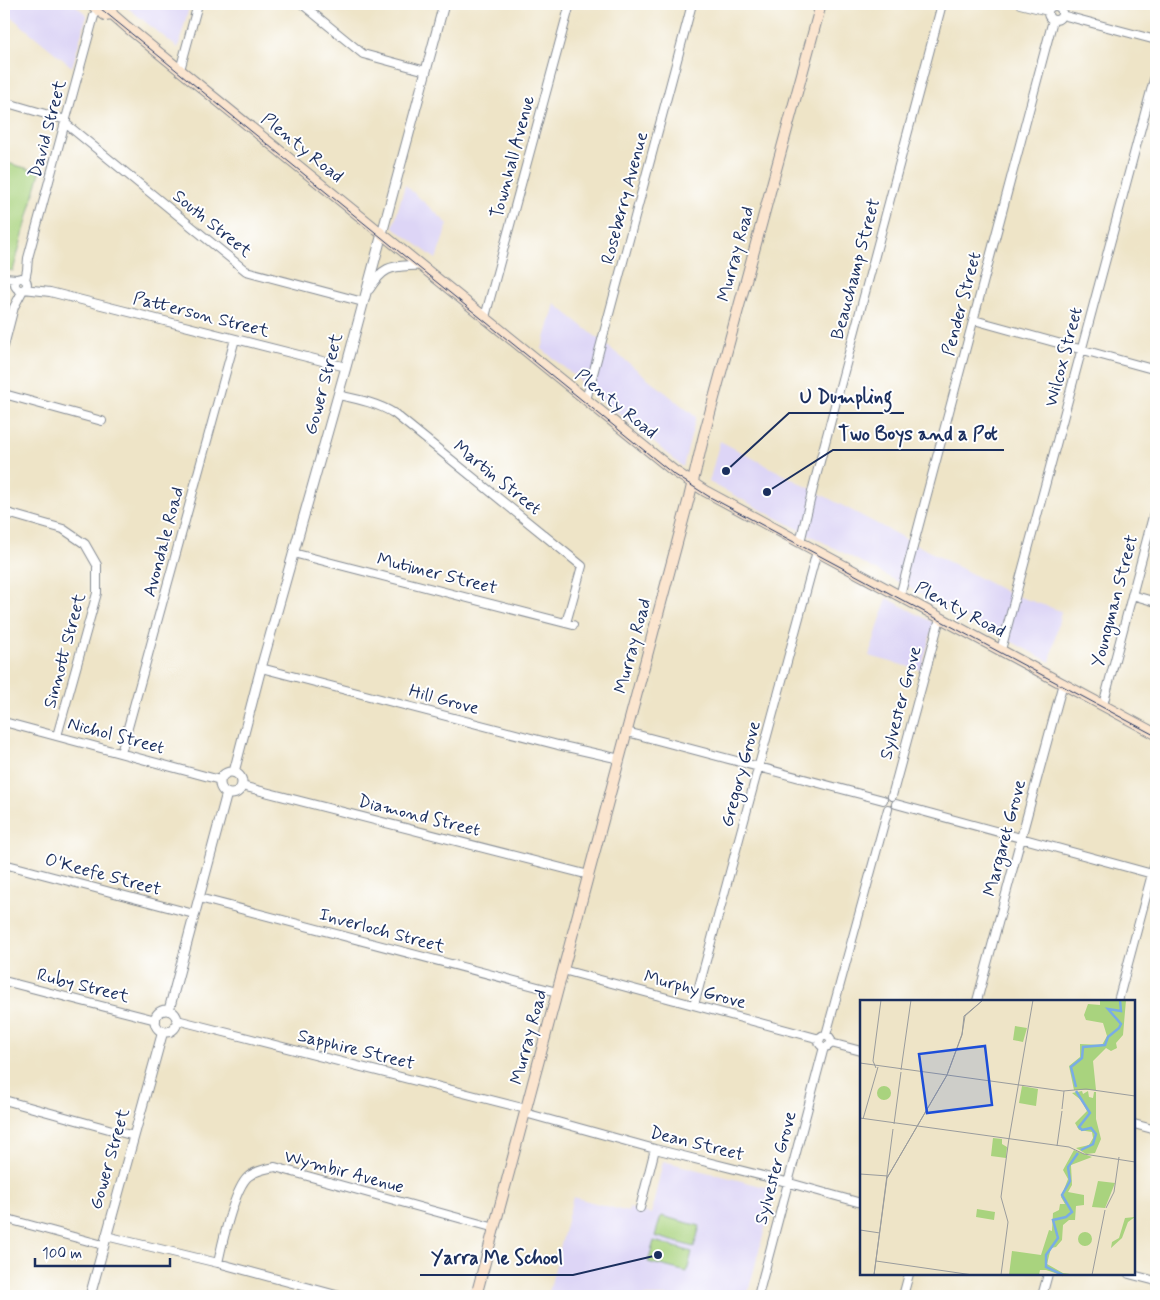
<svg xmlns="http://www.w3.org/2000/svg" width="1160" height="1300" font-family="Mynerve,sans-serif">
  <rect width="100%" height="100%" fill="#fff"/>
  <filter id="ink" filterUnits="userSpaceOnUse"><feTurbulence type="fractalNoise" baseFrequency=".02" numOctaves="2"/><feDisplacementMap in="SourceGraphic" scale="10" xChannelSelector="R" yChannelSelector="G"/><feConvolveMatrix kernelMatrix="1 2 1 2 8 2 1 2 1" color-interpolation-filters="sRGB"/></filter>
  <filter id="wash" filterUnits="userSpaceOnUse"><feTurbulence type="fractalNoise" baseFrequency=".0096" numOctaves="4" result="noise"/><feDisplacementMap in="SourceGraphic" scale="20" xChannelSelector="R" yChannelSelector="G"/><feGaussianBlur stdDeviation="1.12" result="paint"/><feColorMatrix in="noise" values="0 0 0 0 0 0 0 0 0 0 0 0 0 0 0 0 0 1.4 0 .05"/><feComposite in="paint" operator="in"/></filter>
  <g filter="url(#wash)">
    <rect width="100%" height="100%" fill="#eee4c7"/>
    <!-- built -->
    <path fill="#ddd5f6" d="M4 4H74L87 15 72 67 4 11Z
      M123 4H190L178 48Z
      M405 185 448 224 436 259 393 227Z
      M555 304 696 417 683 467 542 349Z
      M720 441 1008 593 1061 611 1050 662 709 482Z
      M887 598 934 623 921 670 869 656Z
      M663 1161 773 1189 775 1191 747 1296H548L573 1197 628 1212 629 1208 651 1214Z"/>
    <!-- green -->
    <path fill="#a9d37e" stroke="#62816e" d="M4 162 40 172 13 271 4 269Z
      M661 1216 700 1226 694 1247 655 1236Z
      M654 1241 692 1252 687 1272 648 1262Z"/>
  </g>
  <g filter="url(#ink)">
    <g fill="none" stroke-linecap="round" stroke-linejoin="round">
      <defs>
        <path id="minor" d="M302 4 363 54 426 71
          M1020 4 1048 11
          M1048 13a7 7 0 1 1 14 0a7 7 0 1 1-14 0Z
          M1062 15 1156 40
          M180 70 198 4
          M4 102 66 120
          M65 123 246 271 363 302
          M4 278 17 279
          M15 284a6 6 0 1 1 12 0a6 6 0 1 1-12 0Z
          M25 280 27 270 28 258 94 16 98 9
          M24 289 50 292 346 367
          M485 317 570 4
          M974 320 1156 370
          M4 346 14 307 23 290
          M4 394 102 421
          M338 395C357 399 378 403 395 414L582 566 566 623
          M586 400 692 4
          M4 512 63 529 85 544 97 565V593L57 736
          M800 542 814 484 942 4
          M293 553 573 625
          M1132 595 1156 602
          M900 596 1053 20
          M1001 650 1156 72
          M261 668 558 745 620 759
          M1103 705 1156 505
          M4 722 220 780
          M627 732 883 800
          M121 753 235 339
          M242 786 589 875
          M892 796 940 618
          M896 804 1156 875
          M4 864 194 914
          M199 898 557 992
          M563 970 820 1039
          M4 981 156 1020
          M977 1001 1063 683
          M1118 1001 1156 859
          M694 1005 817 551
          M177 1020 526 1109
          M819 1041a6 6 0 1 1 12 0a6 6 0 1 1-12 0Z
          M826 1035 888 809
          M831 1043 861 1051
          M4 1100 134 1136
          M525 1113 655 1149 779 1180 861 1203
          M1134 1124 1156 1130
          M640 1208 655 1149
          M4 1218 103 1245
          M106 1236 218 1263 340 1296
          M218 1263C222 1244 235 1186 249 1176 257 1170 266 1169 275 1167L495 1228
          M1129 1274 1156 1281
          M758 1296 824 1047
          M903 1296 909 1274
          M1042 1296 1048 1274"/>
        <path id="tertiary" d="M369 289C385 264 392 267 419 265
          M220 783a11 11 0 1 1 22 0a11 11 0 1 1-22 0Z
          M234 772 261 668 346 367 444 4
          M169 1010 227 793
          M155 1021a11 11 0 1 1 22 0a11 11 0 1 1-22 0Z
          M90 1296 163 1031"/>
        <path id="secondary" d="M91 4 105 15 112 14
          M107 4 111 7 112 14 127 27 674 471 705 491 1156 734
          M476 1296 689 498 704 435 821 4"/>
      </defs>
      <!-- minor casing -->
      <use href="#minor" stroke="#848a92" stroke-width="10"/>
      <!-- tertiary casing -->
      <use href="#tertiary" stroke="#848a92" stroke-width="11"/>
      <!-- secondary casing -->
      <use href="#secondary" stroke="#848a92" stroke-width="12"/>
      <!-- minor -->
      <use href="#minor" stroke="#fff" stroke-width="8"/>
      <!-- tertiary -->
      <use href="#tertiary" stroke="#fff" stroke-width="9"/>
      <!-- secondary -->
      <use href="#secondary" stroke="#fbe5cf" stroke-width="10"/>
      <!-- tram -->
      <path stroke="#1b2f5e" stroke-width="1" d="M95 4 370 228 381 237 672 473 708 496 1156 736"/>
    </g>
  </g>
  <g text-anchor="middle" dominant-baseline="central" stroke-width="4" stroke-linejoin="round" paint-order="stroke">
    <!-- street labels -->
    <g font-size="18" fill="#1b2f5e" stroke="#fff">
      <text transform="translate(48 129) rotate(-75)">David Street</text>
      <text transform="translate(302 148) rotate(39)">Plenty Road</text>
      <text transform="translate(513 157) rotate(-75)">Townhall Avenue</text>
      <text transform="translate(625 198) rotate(-75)">Roseberry Avenue</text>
      <text transform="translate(212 224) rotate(39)">South Street</text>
      <text transform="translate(736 254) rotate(-75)">Murray Road</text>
      <text transform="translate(856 269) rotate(-75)">Beauchamp Street</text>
      <text transform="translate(962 304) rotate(-75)">Pender Street</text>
      <text transform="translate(201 315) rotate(14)">Patterson Street</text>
      <text transform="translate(1064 357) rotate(-75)">Wilcox Street</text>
      <text transform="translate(324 384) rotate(-75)">Gower Street</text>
      <text transform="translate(616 404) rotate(39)">Plenty Road</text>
      <text transform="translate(497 478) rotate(39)">Martin Street</text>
      <text transform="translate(164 542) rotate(-75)">Avondale Road</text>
      <text transform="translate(437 574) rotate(14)">Mutimer Street</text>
      <text transform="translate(1115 601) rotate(-75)">Youngman Street</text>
      <text transform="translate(960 610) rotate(28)">Plenty Road</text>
      <text transform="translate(633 646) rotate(-75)">Murray Road</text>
      <text transform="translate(65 651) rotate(-75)">Sinnott Street</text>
      <text transform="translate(444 700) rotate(15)">Hill Grove</text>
      <text transform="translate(901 703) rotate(-75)">Sylvester Grove</text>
      <text transform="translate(116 736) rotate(15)">Nichol Street</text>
      <text transform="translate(741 774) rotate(-75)">Gregory Grove</text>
      <text transform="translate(419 816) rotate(14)">Diamond Street</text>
      <text transform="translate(1005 838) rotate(-75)">Margaret Grove</text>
      <text transform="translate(103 875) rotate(15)">O'Keefe Street</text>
      <text transform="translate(382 931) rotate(15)">Inverloch Street</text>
      <text transform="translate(83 986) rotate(14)">Ruby Street</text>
      <text transform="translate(695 990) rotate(15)">Murphy Grove</text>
      <text transform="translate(529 1037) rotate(-75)">Murray Road</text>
      <text transform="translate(356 1050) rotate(14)">Sapphire Street</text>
      <text transform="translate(697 1144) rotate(14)">Dean Street</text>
      <text transform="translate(110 1159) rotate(-74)">Gower Street</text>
      <text transform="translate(776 1168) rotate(-75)">Sylvester Grove</text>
      <text transform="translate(344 1172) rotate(15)">Wymbir Avenue</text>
    </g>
  </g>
  <!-- overview -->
  <g transform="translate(860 1000)">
    <rect width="275" height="275" fill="#eee4c7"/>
    <path d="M240 0H266L263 35 256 43 257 48 251 51 246 48 233 61 236 90H214L209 66 220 57V44L242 45 247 36 243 23 226 20 224 15 228 4 240 5ZM155 26 167 28 163 42 153 40ZM17 93a7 7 0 1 1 14 0a7 7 0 1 1-14 0ZM162 86 178 89 176 106 159 103ZM222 91 223 94 228 91 229 97 233 98 234 92H236V119L241 139 235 153 226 154 216 148 229 145 233 138 232 132 219 130 215 123 227 111 221 100 212 93ZM133 138 142 139V144L147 147 146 158 131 156ZM214 150 232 157 211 165 212 185 208 192 224 195V205L216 206 215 220H209L203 225 202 240 196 247 191 248 187 264 203 273 217 275H201L186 270H180L179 275H149L152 251 181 255 189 230 192 231 193 213 199 210 200 204H205L201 197 208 179 203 170ZM238 181 255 183 245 208 232 207ZM117 209 135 212 134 220 116 217ZM275 217 268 222 262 238 251 248 252 242 259 238 265 218ZM218 239a7 7 0 1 1 14 0a7 7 0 1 1-14 0Z" fill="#a9d37e"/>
    <path fill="none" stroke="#79ace5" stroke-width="2.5" d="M216 87 211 67 222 58 223 47 245 45 248 37 259 28 261 24 248 9 261 11 260 0M216 91 230 113 219 127 222 130 231 128 236 134 233 144 221 150M203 275 186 267V255L198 238 193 220 206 217 212 212 202 195 210 181 208 167 218 153"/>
    <path fill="none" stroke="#9a9c9d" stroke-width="1" d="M0 63 203 91 226 89 275 96M16 68 13 61 21 0M41 70 51 0M202 109 204 91M0 118 209 147 224 154 275 162M3 119 18 67M34 124 41 72M149 139 173 0M197 146 202 111M0 174 28 176M27 178 87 75 102 35 104 16 123 0M246 208 254 192 259 157M0 230 20 233M16 261 113 275M14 275 33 129M14 275 27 178 87 75 102 34 105 16 123 0M141 275 148 222 141 197 149 138M232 275 245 210"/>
    <path fill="#1d4ed8" fill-opacity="0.15" stroke="#1d4ed8" stroke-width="2.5" d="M125 46 132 105 67 113 59 54Z"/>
    <rect width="275" height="275" fill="none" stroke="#1b2f5e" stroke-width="2.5"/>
  </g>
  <!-- callouts -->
  <path fill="none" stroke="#1b2f5e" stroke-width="2" d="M726 471L789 413H904M767 492L833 450H1004M658 1255L573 1275H420"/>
  <g fill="#1b2f5e" stroke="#fff" stroke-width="2">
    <circle cx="726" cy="471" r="5"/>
    <circle cx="767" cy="492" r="5"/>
    <circle cx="658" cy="1255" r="5"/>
  </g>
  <g font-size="19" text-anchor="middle" font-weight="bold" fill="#1b2f5e" stroke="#fff" stroke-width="4" stroke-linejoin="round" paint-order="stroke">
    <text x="846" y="403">U Dumpling</text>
    <text x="918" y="440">Two Boys and a Pot</text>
    <text x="497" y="1264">Yarra Me School</text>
  </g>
  <!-- margin -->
  <rect width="1160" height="1300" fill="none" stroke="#fff" stroke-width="20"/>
  <!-- scale -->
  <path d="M35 1258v8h135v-8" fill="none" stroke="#1b2f5e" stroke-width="2.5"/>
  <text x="42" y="1258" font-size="15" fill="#1b2f5e" stroke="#ffffff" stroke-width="4" paint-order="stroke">100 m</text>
</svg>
